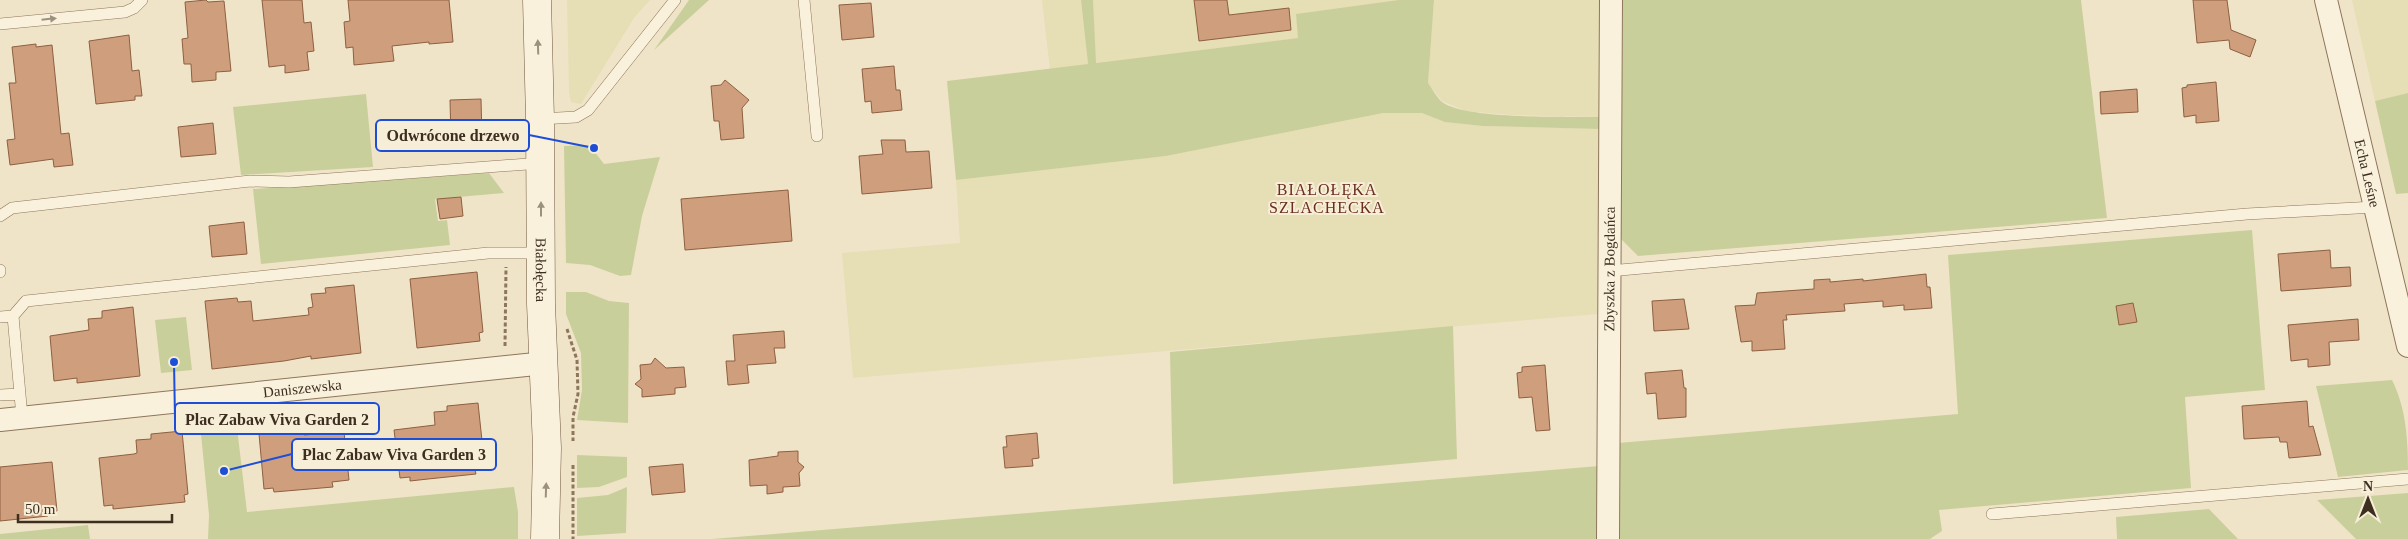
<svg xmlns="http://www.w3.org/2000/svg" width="2408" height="539" font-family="Georgia,serif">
  <rect width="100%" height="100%" fill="#f0e4c8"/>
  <!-- farmland -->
  <path fill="#e6deb5" d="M567 0H650L634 18 581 104 571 102 569 92Z
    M1042 0H1081L1088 64 1050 70Z
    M1093 0H1399V1L1296 14 1299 38 1095 63Z
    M1434 0H1600L1599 117 1512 115 1466 111 1442 101 1428 83Z
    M2352 0H2408V93L2375 101Z
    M1383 113H1422L1446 122 1483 126 1599 129 1598 314 853 378 842 253 960 243 956 180 1166 156Z"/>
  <!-- green -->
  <path fill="#c9cf9b" d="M689 0H709L654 50Z
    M1081 0H1093L1096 63 1298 38 1296 14 1399 0H1434L1428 83C1432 88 1437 98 1442 102 1466 120 1566 116 1599 117V129L1483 126 1445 122 1422 113H1383L1166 156 956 180 947 81 1088 64Z
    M1623 0H2081L2107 218 1638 256 1620 238Z
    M2408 93V193L2396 194 2375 101Z
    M366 94 373 167 241 175 233 107Z
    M596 145 594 151 604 164 660 157 642 216 631 275 620 276 590 265 566 263 564 146Z
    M489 173 504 193 435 199 438 221 447 220 450 245 261 264 253 189Z
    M2252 230 2265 390 2185 397 2191 488 1939 510 1942 531 1930 539H1616L1618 443 1958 414 1948 255Z
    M566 292H586L609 301 629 303 628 423 577 420 582 390 581 353 566 314Z
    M186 317 192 370 161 373 155 320Z
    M1453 326 1457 459 1173 484 1170 352Z
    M2392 380C2406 408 2408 439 2408 470L2338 477 2316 386Z
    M235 411 247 512 514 487 518 512V539H208L209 515 199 414Z
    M577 455 627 457V477L599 487 577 488Z
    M1599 466V539H712Z
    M627 487 626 533 577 536V498L608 495Z
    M2408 493V539H2356L2317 500Z
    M2209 509 2238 539H2117L2116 517Z
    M88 525 90 539H0V534Z"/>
  <!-- building -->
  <path fill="#cf9f7d" stroke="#8d5f41" d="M206 0 208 2 224 1 231 71 216 72V80L192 82 191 64H184L182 39 188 38 185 2Z
    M262 0H302L304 23 311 22 314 51 307 52 309 70 285 73V65L269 67Z
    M348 0H449L453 42 429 44V42L392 46 394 61 354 65 353 47 346 48 344 22 350 21Z
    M1194 0H1227L1229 15 1289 8 1291 30 1199 41Z
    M2193 0H2227L2231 30 2256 40 2250 57 2230 49 2229 40 2197 43Z
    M871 3 874 37 842 40 839 5Z
    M129 35 132 71 139 70 142 96H135V100L96 104 89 41Z
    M36 44V47L52 45 61 134 69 133 73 165 54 167 53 159 10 165 7 140 15 139 9 83H16L12 47Z
    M894 66 896 90H900L902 110 872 113 871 101 865 102 862 69Z
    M725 80 749 100 742 108 744 138 721 140 719 121H714L711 86 721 85Z
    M2216 82 2219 121 2196 123V115L2184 117 2182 88 2187 87V85Z
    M2137 89 2138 112 2101 114 2100 92Z
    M481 99 482 139 451 140 450 100Z
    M213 123 216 154 181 157 178 127Z
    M881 140H905L906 152 929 151 932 188 862 194 859 156 883 154Z
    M788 190 792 241 685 250 681 199Z
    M461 197 463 216 440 219 437 199Z
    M244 222 247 254 212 257 209 226Z
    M2330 250 2331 268 2350 267 2351 286 2281 291 2278 254Z
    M477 272 483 332 479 333 480 341 417 348 410 279Z
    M1926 274 1927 287H1930L1932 308 1904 310V305L1883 307V301L1844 304 1845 311 1786 315 1787 320H1783L1785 349 1752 351V341L1741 342 1735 306 1755 305 1757 293 1814 289V280L1830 279V282L1863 279V281Z
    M354 285 361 353 311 359V356L284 361 212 369 205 301 237 298 238 302 251 301 253 321 309 315 308 308 313 307 311 294 326 293 325 288Z
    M1684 299 1689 329 1654 331 1652 301Z
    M2133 303 2137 322 2119 325 2116 306Z
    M133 307 140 376 77 383V378L54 381 50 336 89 330 88 319 102 318V311Z
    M2358 319 2359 340 2329 342 2330 365 2308 367V359L2291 361 2288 325Z
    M784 331 785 348H774L776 363 747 365 749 383 728 385 726 361H735L733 335Z
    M655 358 666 368 684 367 686 387 675 388V394L642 397V389L635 384 641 379 640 365 651 364Z
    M1545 365 1550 430 1536 431 1532 397 1519 398 1517 373 1522 372V367Z
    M1682 370 1684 388H1686V417L1658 419 1656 393 1647 394 1645 373Z
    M2307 401 2309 427 2313 426 2321 455 2289 458 2287 442H2280L2279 437 2244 439 2242 406Z
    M478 403 485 469 475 470 476 474 428 479 410 481V477L400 478 394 430 435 425 434 412 447 411V406Z
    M288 420 289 425 302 423 304 435 344 432 349 480 332 482 333 487 274 492 273 488 264 489 258 423Z
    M182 431 188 494 184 495 185 502 113 509V505L104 506 99 458 134 454 137 453 136 440 151 439V434Z
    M1037 433 1039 458 1032 459 1033 466 1005 468 1003 447H1007L1006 436Z
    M798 451V462L804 467 799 473 800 486 783 487V492L767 494V485L750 486 749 460 778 456V452Z
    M52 462 57 511 48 512V516L0 521V467Z
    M683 464 685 492 652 495 649 467Z"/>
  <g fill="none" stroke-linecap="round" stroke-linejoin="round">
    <defs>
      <path id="lane" d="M804 0 817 136
        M0 24 125 12 134 8 142 0
        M540 119 576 117 588 110 675 0
        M0 216 12 208 250 181 289 182 541 163
        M0 270V272
        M1609 271 2247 214 2375 207
        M0 317 13 316
        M0 395 20 394
        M22 417 13 316 26 301 488 253H541
        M1992 514 2408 479"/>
      <g id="street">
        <path id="s1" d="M2326 0 2408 346"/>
        <path id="s2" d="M0 420 545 363"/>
        <path id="s3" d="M1608 539 1611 0"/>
      </g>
      <g id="secondary">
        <path id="s4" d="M537 0 540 119 541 304 547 448 545 539"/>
      </g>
    </defs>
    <!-- lane casing -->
    <use href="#lane" stroke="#8d765c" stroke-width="12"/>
    <!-- street casing -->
    <use href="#street" stroke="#8d765c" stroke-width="24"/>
    <!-- secondary casing -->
    <use href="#secondary" stroke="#6f573f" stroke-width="29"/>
    <!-- path -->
    <path stroke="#8d765c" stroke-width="3" stroke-dasharray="4 2.5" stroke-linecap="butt" d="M567 329 577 360 578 394 573 417V441
      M505 346 506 267
      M573 465V539"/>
    <!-- lane -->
    <use href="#lane" stroke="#faf1dc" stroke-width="11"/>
    <!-- street -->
    <use href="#street" stroke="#faf1dc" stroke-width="22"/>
    <!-- secondary -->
    <use href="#secondary" stroke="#faf1dc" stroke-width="28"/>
  </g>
  <!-- one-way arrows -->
  <defs><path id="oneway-solid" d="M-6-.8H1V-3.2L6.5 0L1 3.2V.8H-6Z" transform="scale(1.25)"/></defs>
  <g fill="#9c907e">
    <use href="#oneway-solid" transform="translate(49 19) rotate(-6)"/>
    <use href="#oneway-solid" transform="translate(538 47) rotate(-92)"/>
    <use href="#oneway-solid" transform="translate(541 209) rotate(-90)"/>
    <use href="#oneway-solid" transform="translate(546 490) rotate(-88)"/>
  </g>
  <g text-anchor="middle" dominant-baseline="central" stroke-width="4" stroke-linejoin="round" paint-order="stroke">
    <!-- street labels -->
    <g font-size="15" fill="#3d2e20" stroke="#f7eed8">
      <text stroke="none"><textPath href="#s1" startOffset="178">Echa Leśne</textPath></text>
      <text stroke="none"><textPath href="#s3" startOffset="270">Zbyszka z Bogdańca</textPath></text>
      <text stroke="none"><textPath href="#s4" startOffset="270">Białołęcka</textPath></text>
      <text stroke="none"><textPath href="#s2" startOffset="304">Daniszewska</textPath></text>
    </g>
    <!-- neighbourhood labels -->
    <g font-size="16" letter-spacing="1" fill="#6b2e1e" stroke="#f7eed8">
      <text x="1327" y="189">BIAŁOŁĘKA<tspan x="1327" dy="18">SZLACHECKA</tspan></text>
    </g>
  </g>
  <!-- callouts -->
  <path fill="none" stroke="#1d4ed8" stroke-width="2" d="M594 148L529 135M174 362L175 419M224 471L292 454"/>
  <g fill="#1d4ed8" stroke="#f7eed8" stroke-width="2">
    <circle cx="594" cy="148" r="5"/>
    <circle cx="174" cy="362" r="5"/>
    <circle cx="224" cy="471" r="5"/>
  </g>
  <g fill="#f7eed8" stroke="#1d4ed8" stroke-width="2">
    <rect x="376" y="120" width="153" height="31" rx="5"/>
    <rect x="175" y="403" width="204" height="31" rx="5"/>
    <rect x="292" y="439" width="204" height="31" rx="5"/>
  </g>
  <g font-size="16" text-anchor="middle" font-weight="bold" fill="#3d2e20">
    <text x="453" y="141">Odwrócone drzewo</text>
    <text x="277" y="425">Plac Zabaw Viva Garden 2</text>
    <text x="394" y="460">Plac Zabaw Viva Garden 3</text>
  </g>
  <!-- north arrow -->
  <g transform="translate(2368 499)" stroke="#f7eed8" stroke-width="4" paint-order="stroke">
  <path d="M0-4L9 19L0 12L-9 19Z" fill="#3d2e20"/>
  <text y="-8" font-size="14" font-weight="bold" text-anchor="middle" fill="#3d2e20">N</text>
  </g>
  <!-- scale -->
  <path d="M18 514v8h154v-8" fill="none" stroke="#3d2e20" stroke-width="2.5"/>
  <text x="25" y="514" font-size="15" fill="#3d2e20" stroke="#f7eed8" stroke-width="4" paint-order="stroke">50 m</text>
</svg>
